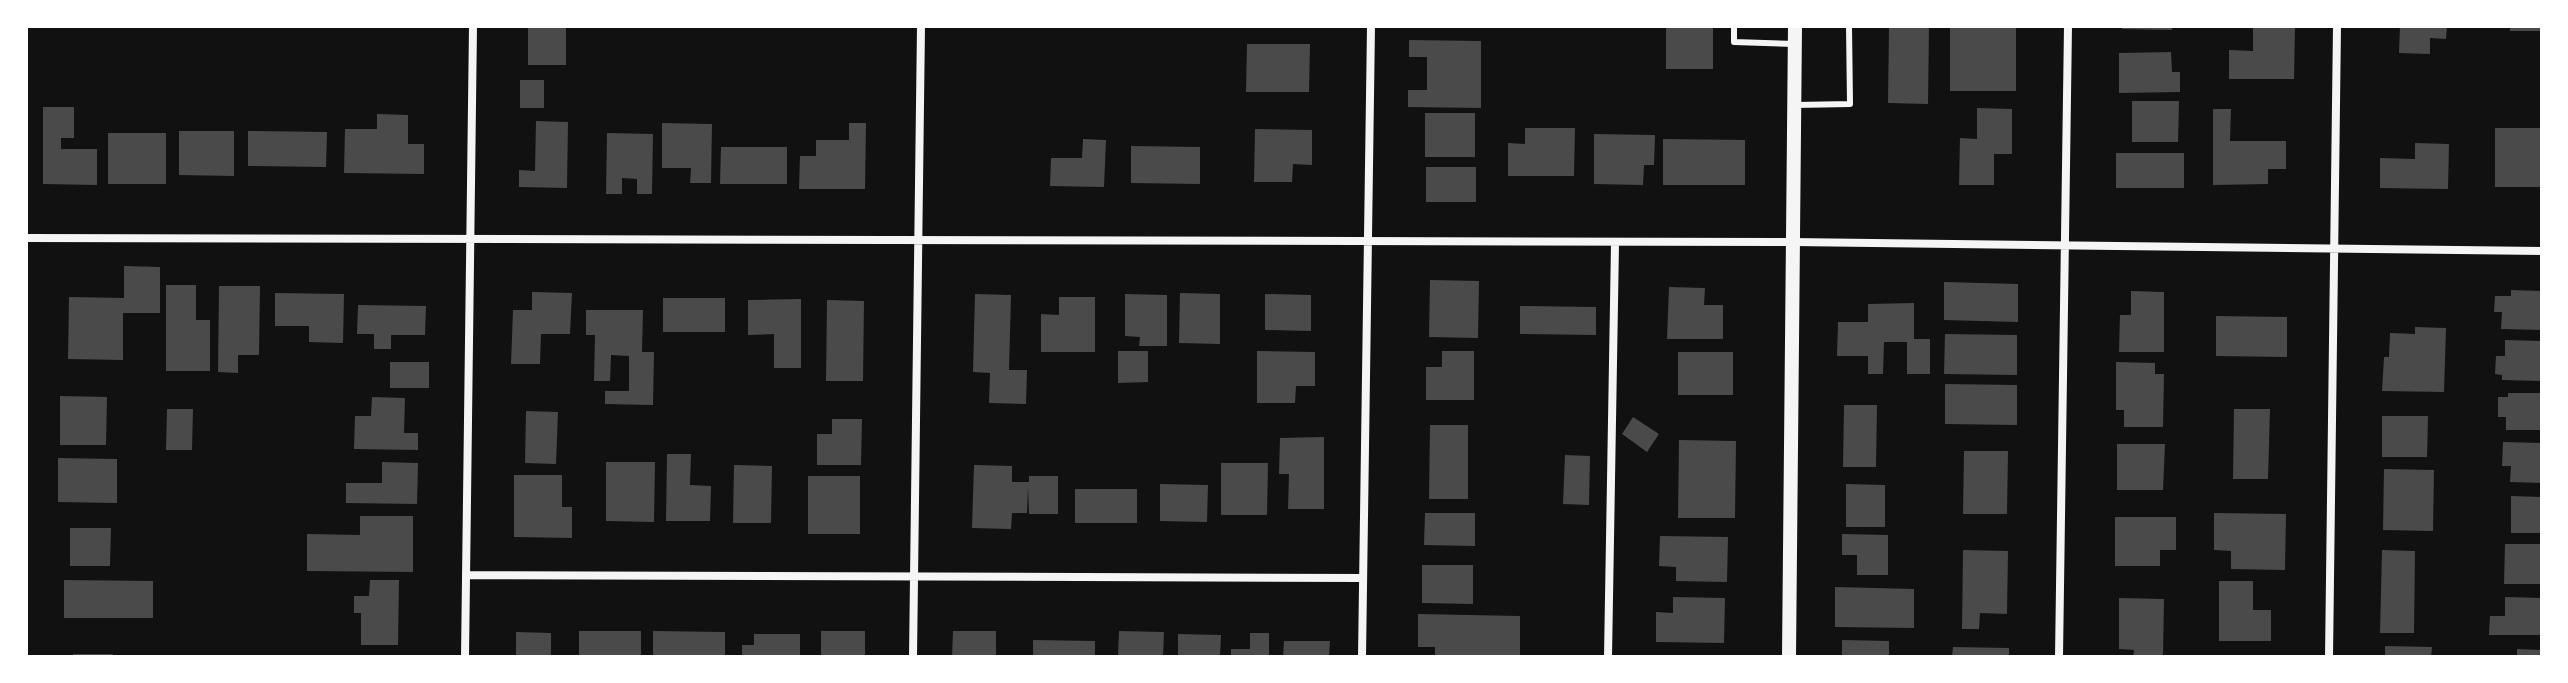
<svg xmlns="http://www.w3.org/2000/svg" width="2568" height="683" font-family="Commissioner,sans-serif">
  <rect width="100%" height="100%" fill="#111"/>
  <!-- building -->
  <path fill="#4a4a4a" d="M528 26H566V65H528Z
    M1666 26H1713V69H1666Z
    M1889 26H1929L1928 104 1888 103Z
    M2122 26H2172V30L2122 29Z
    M2253 26H2295L2294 79H2229V50L2253 51Z
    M2400 26H2447L2446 39 2430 38V54L2399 53Z
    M2510 26H2542V31H2510Z
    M1950 27H2016V91H1950Z
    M1409 40 1481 41V108L1408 107V90H1427V57H1409Z
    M1247 44H1310L1309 92H1246Z
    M2171 52 2172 72H2180V92L2119 93V53Z
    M520 80H544V108H520Z
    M2132 101H2179L2178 142H2132Z
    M43 107H74V138H61V149H97V185L43 184Z
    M1977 108 2012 109V154H1994V185H1959L1960 138 1977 139Z
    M2213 109H2231L2230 141H2286V169H2268V184L2213 185Z
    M1425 113H1475V157H1425Z
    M377 114 408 115V144H424V174L344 173 345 129H377Z
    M536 121 568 122 567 188 519 187V170L535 171Z
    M662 123 712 124 711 183H690L691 168H662Z
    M849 123H866L865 189H799L800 156H816V140H849Z
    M1525 128H1575L1574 176H1508V143L1525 144Z
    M2495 128H2542V187H2495Z
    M1255 129 1312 130V165L1293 164 1292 182H1254Z
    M179 131H234V176L179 175Z
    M248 131 327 132 326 167 248 166Z
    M108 133H166V184H108Z
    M607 133 653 134 652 194H637V179L622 178V194H606Z
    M1594 134 1655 135 1654 165H1644L1643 185 1594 184Z
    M1083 139 1106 140 1104 187 1050 186 1051 158H1082Z
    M1663 139 1745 140V185H1663Z
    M2415 143 2449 144 2448 189 2380 188V158L2415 159Z
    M1131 146 1200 147V184L1131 183Z
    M721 147H787V184H720Z
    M2116 153H2184V188H2116Z
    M1426 167H1476V202H1426Z
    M124 266 160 267V313H123V360L68 359 69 297 124 298Z
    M1430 280 1479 281 1478 338 1429 337Z
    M1944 282 2018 284V322L1944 320Z
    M166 285H196V320H210V371H166Z
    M219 286H260L259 355H238V373L218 372Z
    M1669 287 1705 288 1704 305H1723V339H1667Z
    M2511 290 2542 291V330L2501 329 2502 312H2494L2495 296H2511Z
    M2131 291 2164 292V352H2119L2120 315H2131Z
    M532 292 572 293 570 334H541L540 364H511L513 310H532Z
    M275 293 344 294 343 343 309 342V326H275Z
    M1180 293 1220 294V344L1179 343Z
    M975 294 1011 295 1009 370H1027L1026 404 989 403 990 373 973 372Z
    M1125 294 1167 295V346H1139L1140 337 1125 336Z
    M1265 294 1311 295V331L1265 330Z
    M1059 297H1095V352H1041V314L1059 315Z
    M663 298H725V332H663Z
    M801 299V368H774V334L748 335V300Z
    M827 300 864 301 863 381H826Z
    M1914 303V339H1930V374H1907V342H1884L1883 374H1868V356H1837L1838 322H1868V304Z
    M358 305 426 306 425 335H391V349H374V334H357Z
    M1520 306 1596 307V335L1520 334Z
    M586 310H643L642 352H654L653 405 605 404V391H629V356L611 355 610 381H594L595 335H586Z
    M2216 316 2287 317V357L2216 356Z
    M2415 327 2446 328 2444 392 2382 391 2384 357H2389L2390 333 2415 334Z
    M1945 334 2017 335V375L1944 374Z
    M2505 340 2542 341V381L2502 380V375L2495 374 2496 356H2505Z
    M1118 351H1148V382L1118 383Z
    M1257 351 1315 352V386H1296L1295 403H1257Z
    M1442 351H1474V400H1426V367H1442Z
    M1678 352H1733V395H1678Z
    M390 362H429V388H390Z
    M2116 362 2155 363V374H2164L2163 427H2124V410H2116Z
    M1945 384 2017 385V425L1945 424Z
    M2508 393H2542V430H2506V417H2498V397H2508Z
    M60 396 107 397 106 445H60Z
    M372 397 405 398 404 433H418V450L354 449 355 416H371Z
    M1844 405H1877L1876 467H1843Z
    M167 409H193L192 450H166Z
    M2234 409H2270L2268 479H2233Z
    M526 411 558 412 556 464 525 463Z
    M2382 416H2428L2427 457H2382Z
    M1633 417 1659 434 1647 452 1622 434Z
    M832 419H862L861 465H817V434H832Z
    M1430 425H1468V499H1429Z
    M1324 437V509H1288L1289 474H1279L1280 438Z
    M1679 440 1736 441 1735 518H1678Z
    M2503 442 2542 443V483L2510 482 2511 466H2502Z
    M2117 444H2165L2163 490H2117Z
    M1964 451H2008L2007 514H1963Z
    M667 454H691L690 485 711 486 710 521H666Z
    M1565 455 1590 456 1589 505 1563 504Z
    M58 458 117 459V503L58 502Z
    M382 462 418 463 417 504 346 503V483H382Z
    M606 462H655L654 522 606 521Z
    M1221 463H1268L1267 515H1221Z
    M734 465 772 466 771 523H733Z
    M974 465 1012 466V482H1029V476H1058V514H1029L1028 487 1027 513H1012L1011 529 972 528Z
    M2384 469 2434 470 2433 531 2383 530Z
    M514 475H562V507H572V538L514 537Z
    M808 476H860V534H808Z
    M1160 484 1208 485 1207 522 1160 521Z
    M1846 484 1885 485V527H1846Z
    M1075 489H1137V523H1075Z
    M2511 496 2542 497V533H2511Z
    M1425 513H1475V546L1424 545Z
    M2214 513 2286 514 2285 570 2231 569V551L2214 550Z
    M360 516H413V572L307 571V534L360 535Z
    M2115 517H2176V550H2160V566H2115Z
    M70 528H111L110 566H70Z
    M1842 534 1888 535V575H1857V555H1842Z
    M1660 536 1728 537 1727 582 1676 581V567L1659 566Z
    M2505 544H2542V584H2504Z
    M1963 550 2008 551 2007 614 1980 613 1979 629H1962Z
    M2382 550 2415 551 2414 633H2380Z
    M1422 565H1473V604L1422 603Z
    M64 580 153 581V618H64Z
    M370 580H399L398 645H361V613H354V596H369Z
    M2219 581H2253V610H2271V641H2219Z
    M1835 587 1914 589V628L1835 627Z
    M1673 597 1725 598 1724 643 1656 642V612L1673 613Z
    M2505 597 2542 598V635H2489L2490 616H2505Z
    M2119 598 2164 599 2163 657H2133L2134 650 2119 649Z
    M1418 614 1520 616V657H1435V647H1418Z
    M579 631H641V657H579Z
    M653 631 725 632V657H653Z
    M821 631H865V657H821Z
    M953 631H996V657H952Z
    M1119 631 1164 632 1163 657H1118Z
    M516 632 551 633V657H516Z
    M1250 633H1269V657H1231V649H1250Z
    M754 634H800V657H742V645H754Z
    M1178 634 1221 635 1220 657H1178Z
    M1033 640 1095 641V657H1033Z
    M1842 640 1889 641V657H1842Z
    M1284 641H1330L1329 657H1283Z
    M2385 646 2432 647 2431 657H2385Z
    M1953 647 2009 648V657H1952Z
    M2517 649 2542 650V657H2517Z
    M73 654H113V657H73Z"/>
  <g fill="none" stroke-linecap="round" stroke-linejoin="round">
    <!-- service -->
    <path stroke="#f5f5f5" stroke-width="6" d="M1734 26V42L1795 44
      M1795 105 1850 104 1849 26"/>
    <!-- minor -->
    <path stroke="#f5f5f5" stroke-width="8" d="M26 238 1792 242 2542 251
      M466 575 1363 578
      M465 657 473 26
      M913 657 921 26
      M1362 657 1371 26
      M1608 657 1615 244
      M2059 657 2068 26
      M2329 657 2337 26"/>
    <!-- tertiary -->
    <path stroke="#f5f5f5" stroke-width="14" d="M1789 657 1795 26"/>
  </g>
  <!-- border -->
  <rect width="2568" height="683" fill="none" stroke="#ffffff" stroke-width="56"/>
</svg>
